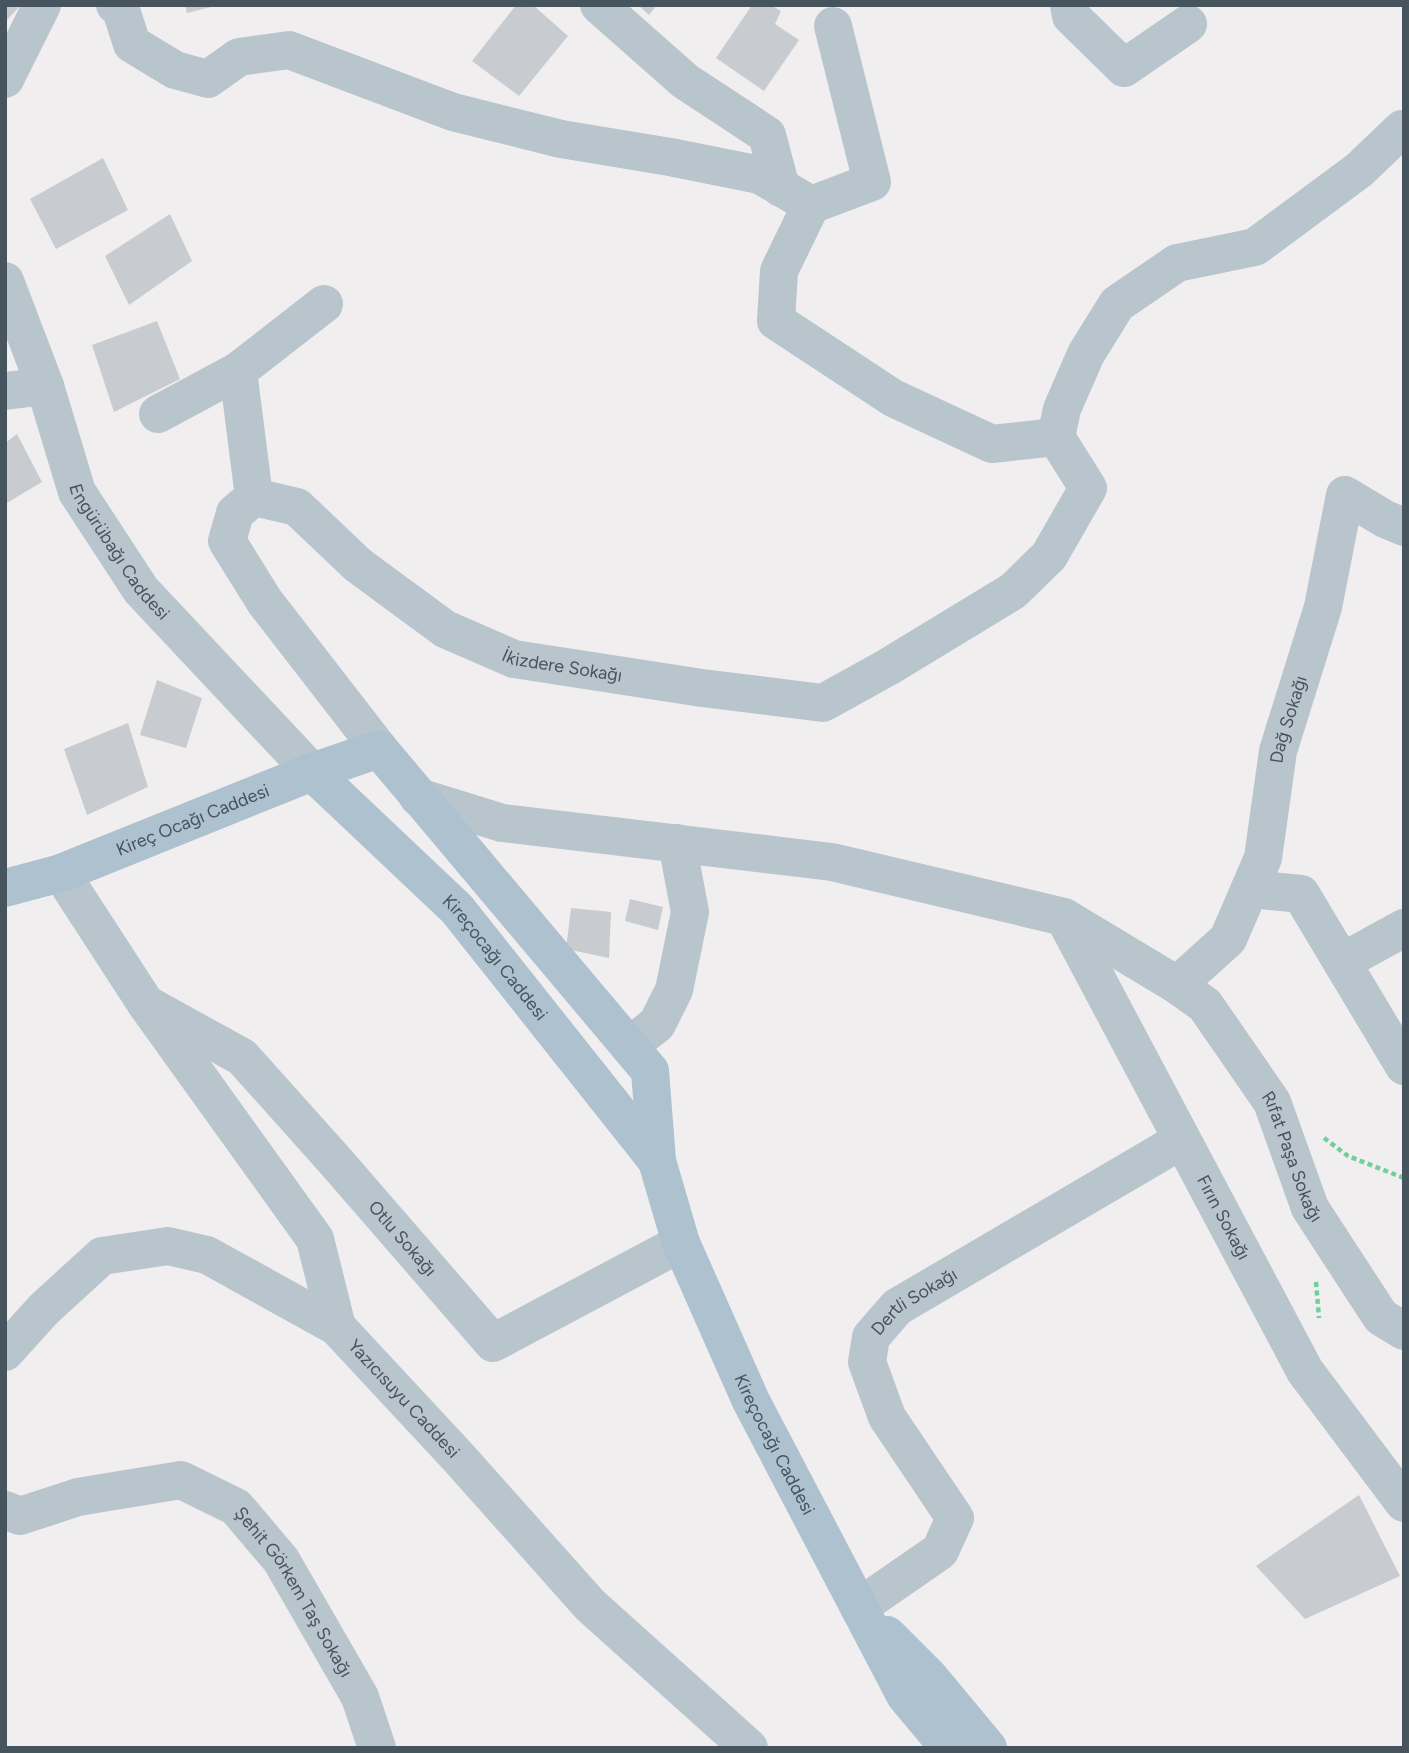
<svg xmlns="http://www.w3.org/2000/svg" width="1409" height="1753" font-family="Figtree,sans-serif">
  <rect width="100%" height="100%" fill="#f1eeef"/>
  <!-- building -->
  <path fill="#c8ccd1" d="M5 5H21L5 22Z
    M185 5H215V6L187 13Z
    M516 5H533L568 36 519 96 472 61Z
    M638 5H657L649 15Z
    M752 5H771L781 11 775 24 799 40 764 91 716 58Z
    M103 158 128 210 56 249 30 199Z
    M170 214 192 261 129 305 105 256Z
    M157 321 180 379 114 412 92 345Z
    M17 434 42 482 5 504V443Z
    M157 680 202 698 186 748 140 735Z
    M128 723 148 787 87 815 64 749Z
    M630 899 663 907 658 930 625 921Z
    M571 908 611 912 609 958 566 949Z
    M1359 1495 1400 1576 1305 1619 1256 1566Z"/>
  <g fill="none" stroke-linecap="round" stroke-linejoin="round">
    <!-- path -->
    <path stroke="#71d099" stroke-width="4.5" stroke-dasharray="5 3.5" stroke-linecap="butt" d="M1324 1138 1348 1156 1404 1178
      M1316 1282 1319 1318"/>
    <!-- minor -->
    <g stroke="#b9c5cc" stroke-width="38">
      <path d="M115 5 120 7 132 44 175 70 208 79 239 57 289 50 453 112 561 139 670 157 760 175 811 205 779 271 776 321 893 398 992 444 1056 437"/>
      <path d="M599 5 685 81 767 135 781 188"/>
      <path d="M1069 5 1071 16 1124 68 1188 24"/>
      <path d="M5 79 42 5"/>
      <path d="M811 205 872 182 833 26"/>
      <path id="s1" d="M5 281 45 386 77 492 141 590 312 772"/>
      <path d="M238 371 254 497"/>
      <path d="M5 391 45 386"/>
      <path d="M158 414 238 371 324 304"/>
      <path d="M1056 437 1062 409 1086 354 1117 304 1177 263 1255 247 1359 170 1402 129H1404"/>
      <path id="s2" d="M379 749 265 602 227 541 235 513 254 497 297 507 358 565 445 629 514 659 702 688 823 703 888 667 1013 591 1049 556 1088 488 1056 437"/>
      <path id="s3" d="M418 797 502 823 832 862 1064 917 1177 985 1205 1005 1272 1102 1310 1208 1381 1317 1404 1331"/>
      <path d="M61 873 146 1004 315 1239 337 1327"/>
      <path d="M1250 889 1301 894 1404 1066"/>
      <path id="s4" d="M1065 919 1305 1371 1404 1503"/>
      <path d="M1342 962 1404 928"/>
      <path id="s5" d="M1177 985 1228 939 1263 858 1278 751 1323 607 1345 495 1385 519 1404 527"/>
      <path id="s6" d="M146 1004 242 1057 337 1163 493 1343 681 1243"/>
      <path d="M629 1046 657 1024 674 990 690 912 677 843"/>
      <path id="s7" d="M5 1352 44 1309 102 1256 168 1246 207 1255 337 1327 458 1457 590 1605 749 1748"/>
      <path id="s8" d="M5 1510 20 1516 78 1497 181 1480 236 1507 281 1560 360 1697 377 1748"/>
      <path id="s9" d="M859 1607 940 1551 955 1518 887 1417 867 1362 871 1337 897 1307 1182 1140"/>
    </g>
    <!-- major -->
    <g stroke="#adc1cf" stroke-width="38">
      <path id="s10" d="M312 772 457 909 657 1161"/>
      <path id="s11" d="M5 888 61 873 312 772 379 749 650 1071 657 1161 681 1243 751 1401 905 1695 949 1748"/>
      <path d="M887 1635 929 1677 988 1748"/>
    </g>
  </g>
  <g text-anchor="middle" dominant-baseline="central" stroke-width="5" stroke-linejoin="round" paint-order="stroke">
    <!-- street labels -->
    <g font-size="18" fill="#46545d" stroke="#fff">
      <text stroke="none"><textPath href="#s1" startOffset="296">Engürübağı Caddesi</textPath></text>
      <text stroke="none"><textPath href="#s2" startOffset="672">İkizdere Sokağı</textPath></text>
      <text stroke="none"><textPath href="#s5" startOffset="298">Dağ Sokağı</textPath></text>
      <text stroke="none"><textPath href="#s11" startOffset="200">Kireç Ocağı Caddesi</textPath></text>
      <text stroke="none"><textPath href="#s10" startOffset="261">Kireçocağı Caddesi</textPath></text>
      <text stroke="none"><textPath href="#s3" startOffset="1001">Rıfat Paşa Sokağı</textPath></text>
      <text stroke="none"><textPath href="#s4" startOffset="338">Fırın Sokağı</textPath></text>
      <text stroke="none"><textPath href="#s6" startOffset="352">Otlu Sokağı</textPath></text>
      <text stroke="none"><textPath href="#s9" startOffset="397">Dertli Sokağı</textPath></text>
      <text stroke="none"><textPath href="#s7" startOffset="490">Yazıcısuyu Caddesi</textPath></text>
      <text stroke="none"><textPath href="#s11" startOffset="1218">Kireçocağı Caddesi</textPath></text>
      <text stroke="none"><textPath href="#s8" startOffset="346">Şehit Görkem Taş Sokağı</textPath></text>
    </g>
  </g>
  <!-- border -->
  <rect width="1409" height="1753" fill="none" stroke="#46545d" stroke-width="14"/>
</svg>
